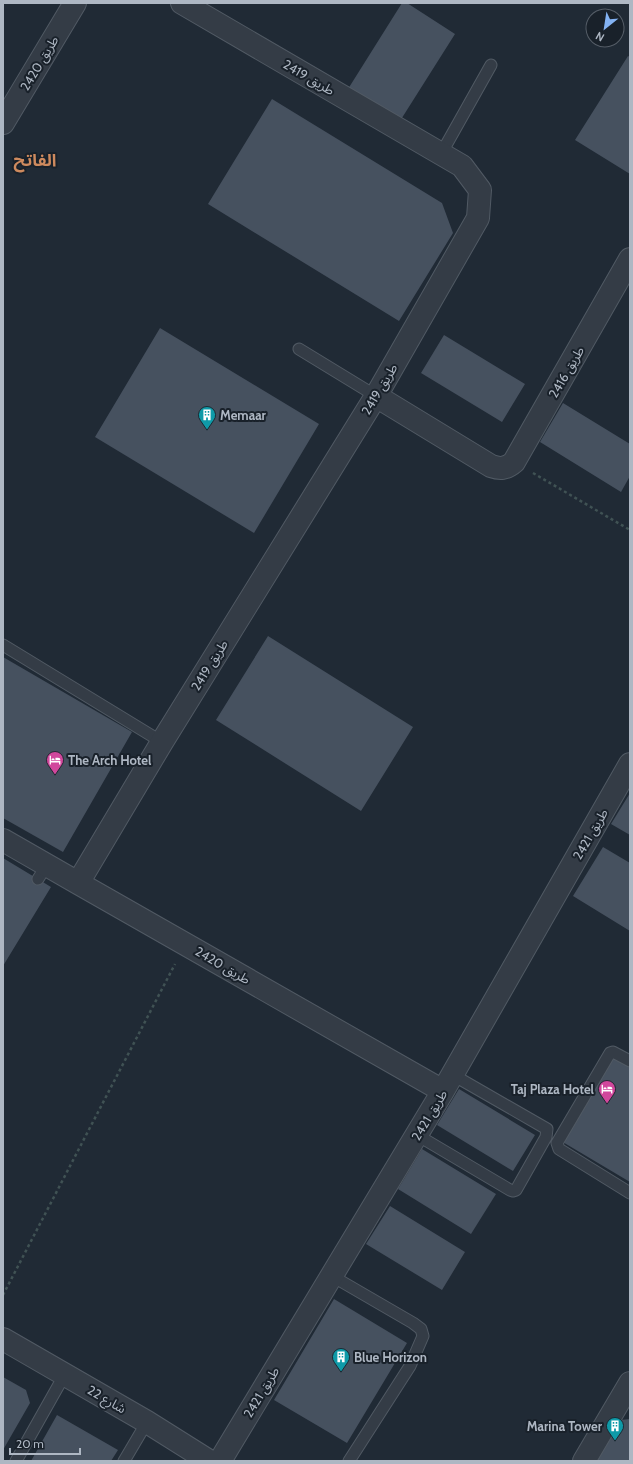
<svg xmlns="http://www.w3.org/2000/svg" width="633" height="1464" font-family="Cabin,'Noto Sans Arabic',sans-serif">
  <rect width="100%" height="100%" fill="#202a35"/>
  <!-- building -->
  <path fill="#46515f" d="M402 3H407L455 34 400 121 348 89Z
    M628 56 630 57V174L575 140Z
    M272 99 442 203 453 233 399 321 208 204Z
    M160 328 319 424 254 533 95 437Z
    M444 335 525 384 502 422 421 373Z
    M563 403 630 444V476L621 492 540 442Z
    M268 636 413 727 361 811 216 720Z
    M3 657 132 732 63 852 3 818Z
    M630 793V835L611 824Z
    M603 847 630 863V931L573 896Z
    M3 858 51 887 3 966Z
    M612 1056 630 1067V1182L561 1141Z
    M459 1089 535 1135 513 1171 437 1125Z
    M422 1149 496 1194 471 1234 398 1189Z
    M390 1206 465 1252 442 1290 366 1244Z
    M334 1299 407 1343 347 1443 274 1400Z
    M3 1377 26 1390 30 1403 3 1450Z
    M57 1415 118 1450 111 1461H31Z
    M630 1419V1461H588L612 1421Z"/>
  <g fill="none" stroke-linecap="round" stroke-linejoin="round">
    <defs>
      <path id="lane" d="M441 154 491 65
        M299 349 376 396
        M3 645 162 742
        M38 879 47 865
        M630 1061 613 1052 610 1053 557 1143 559 1149 630 1193
        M417 1135 510 1190 513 1191 516 1190 546 1137 547 1129 453 1075
        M332 1276 413 1323 421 1329 423 1336 410 1366 349 1461
        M16 1461 65 1374
        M124 1461 147 1422"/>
      <path id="street" d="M3 123 75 3
        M376 396 491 466C500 469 506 469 514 462L630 259
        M3 840 78 883 443 1091
        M78 883 162 742 376 396 478 218 480 190 462 166 182 3
        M3 1339 147 1422 209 1461
        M220 1461 443 1091 630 764
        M584 1461 630 1383"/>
    </defs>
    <!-- lane casing -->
    <use href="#lane" stroke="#515a64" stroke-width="13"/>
    <!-- street casing -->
    <use href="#street" stroke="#515a64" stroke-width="24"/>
    <!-- path -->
    <path stroke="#405254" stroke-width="2.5" stroke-dasharray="3 3" stroke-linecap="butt" d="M533 473 630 530
      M3 1295 175 964"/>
    <!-- lane -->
    <use href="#lane" stroke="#343c46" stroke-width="11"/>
    <!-- street -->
    <use href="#street" stroke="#343c46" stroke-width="22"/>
  </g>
  <!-- icons -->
  <defs>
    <symbol id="building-pin" viewBox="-11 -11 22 30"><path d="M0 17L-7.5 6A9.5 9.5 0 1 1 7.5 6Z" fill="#0f9aa8" stroke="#19212a"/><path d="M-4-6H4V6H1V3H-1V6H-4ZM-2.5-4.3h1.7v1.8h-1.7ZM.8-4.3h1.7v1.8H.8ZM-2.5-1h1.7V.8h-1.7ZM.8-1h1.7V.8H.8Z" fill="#fff"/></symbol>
    <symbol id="hotel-pin" viewBox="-11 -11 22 30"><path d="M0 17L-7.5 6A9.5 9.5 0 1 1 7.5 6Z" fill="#d1479c" stroke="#19212a"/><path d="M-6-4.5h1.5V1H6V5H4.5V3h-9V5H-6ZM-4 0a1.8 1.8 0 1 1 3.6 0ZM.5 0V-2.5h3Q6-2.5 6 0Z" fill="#fff"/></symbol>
  </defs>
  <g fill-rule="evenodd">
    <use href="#building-pin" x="197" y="405" width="20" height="27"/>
    <use href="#hotel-pin" x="45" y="750" width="20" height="27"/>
    <use href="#hotel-pin" x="597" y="1079" width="20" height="27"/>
    <use href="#building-pin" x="331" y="1347" width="20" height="27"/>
    <use href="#building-pin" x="605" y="1416" width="20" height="27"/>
  </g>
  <g text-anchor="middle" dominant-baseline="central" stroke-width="4" stroke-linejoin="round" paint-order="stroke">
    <!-- street labels -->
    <g font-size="13" fill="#aeb7c3" stroke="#19212a">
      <text transform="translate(39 63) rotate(-59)">طريق 2420</text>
      <text transform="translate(309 77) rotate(30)">طريق 2419</text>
      <text transform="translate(566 372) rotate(-60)">طريق 2416</text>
      <text transform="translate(379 389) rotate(-59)">طريق 2419</text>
      <text transform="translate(209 665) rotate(-58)">طريق 2419</text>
      <text transform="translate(590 834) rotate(-60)">طريق 2421</text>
      <text transform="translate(223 965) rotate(30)">طريق 2420</text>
      <text transform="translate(429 1115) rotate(-59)">طريق 2421</text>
      <text transform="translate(261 1392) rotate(-59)">طريق 2421</text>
      <text transform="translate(107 1399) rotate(30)">شارع 22</text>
    </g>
    <!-- poi labels -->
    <g font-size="13" font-weight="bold" fill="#aeb7c3" stroke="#19212a" text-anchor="start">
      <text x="220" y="415">Memaar</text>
      <text x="68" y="760">The Arch Hotel</text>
      <text x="594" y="1089" text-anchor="end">Taj Plaza Hotel</text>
      <text x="354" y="1357">Blue Horizon</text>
      <text x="602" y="1426" text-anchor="end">Marina Tower</text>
    </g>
    <!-- district labels -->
    <g font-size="17" font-weight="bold" fill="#ce8a5e" stroke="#19212a">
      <text x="35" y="160">الفاتح</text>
    </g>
  </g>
  <!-- border -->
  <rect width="633" height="1464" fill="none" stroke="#aeb7c3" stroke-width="8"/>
  <!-- north arrow -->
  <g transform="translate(605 28) rotate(210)"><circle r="19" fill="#19212a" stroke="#555d67"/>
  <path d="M0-3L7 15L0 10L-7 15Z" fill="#83b2f3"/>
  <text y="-6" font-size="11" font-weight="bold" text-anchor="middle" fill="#aeb7c3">N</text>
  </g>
  <!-- scale -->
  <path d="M10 1448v6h70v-6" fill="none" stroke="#aeb7c3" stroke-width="2"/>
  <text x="16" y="1448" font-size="12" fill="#aeb7c3" stroke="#19212a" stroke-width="3" paint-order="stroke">20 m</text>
</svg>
